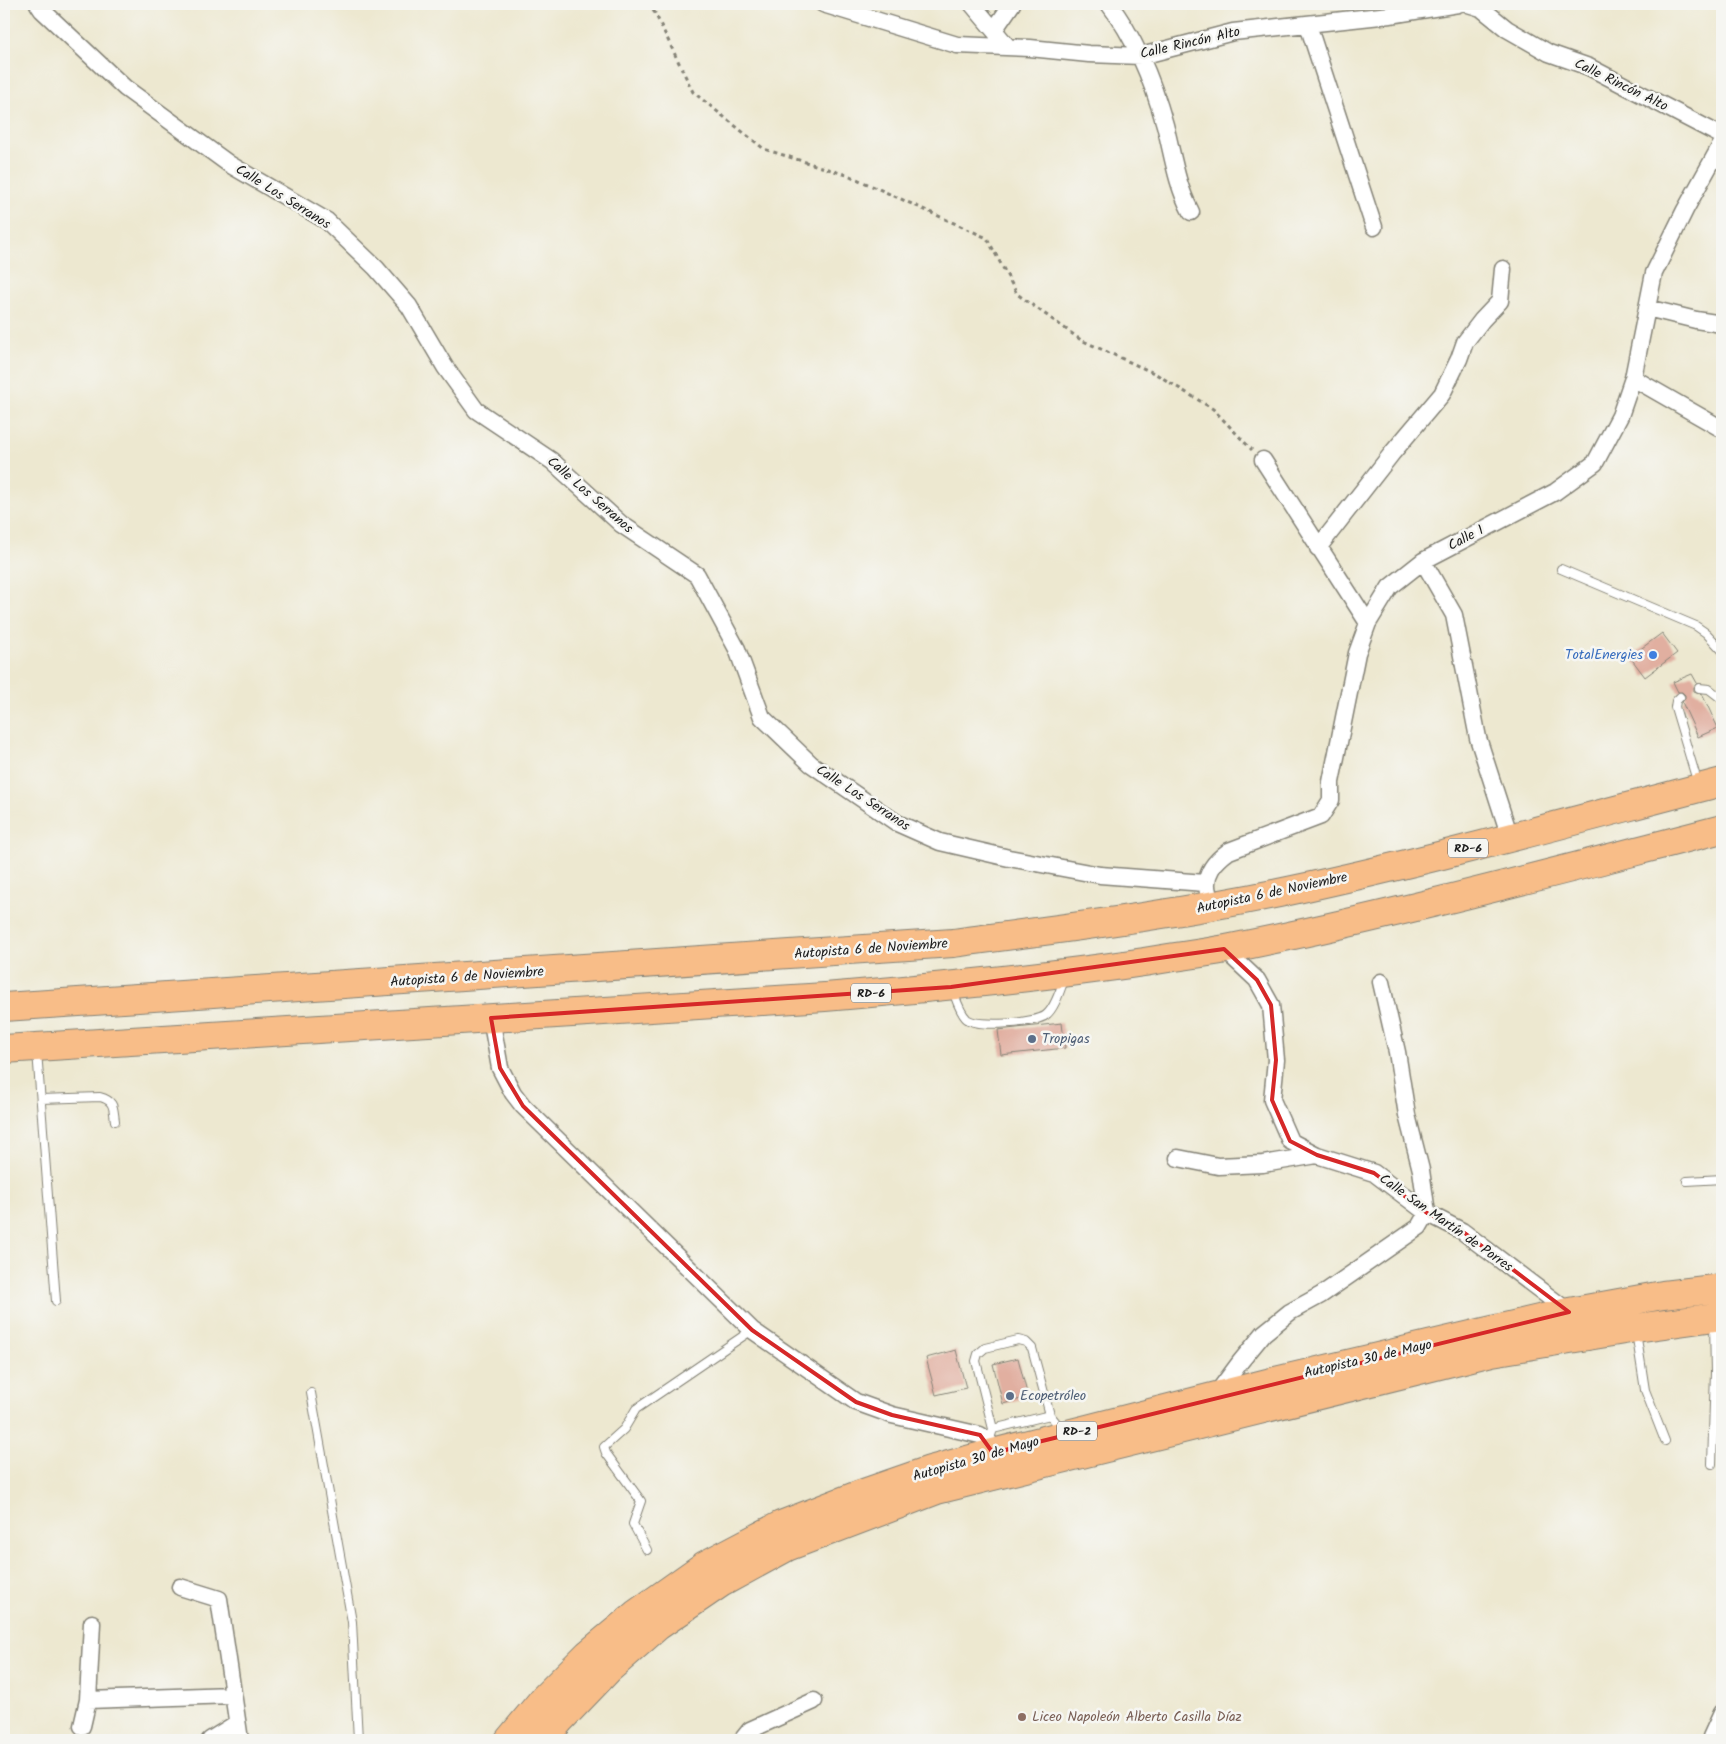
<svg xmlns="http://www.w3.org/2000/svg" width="1726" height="1744" font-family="Kalam,sans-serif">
  <rect width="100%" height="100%" fill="#f6f6f2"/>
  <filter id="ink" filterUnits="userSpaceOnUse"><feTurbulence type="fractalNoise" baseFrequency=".02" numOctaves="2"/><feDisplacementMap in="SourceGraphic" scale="10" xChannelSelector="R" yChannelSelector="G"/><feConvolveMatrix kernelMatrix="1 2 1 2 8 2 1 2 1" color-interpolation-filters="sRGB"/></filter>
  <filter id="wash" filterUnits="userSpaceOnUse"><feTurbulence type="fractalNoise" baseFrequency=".0096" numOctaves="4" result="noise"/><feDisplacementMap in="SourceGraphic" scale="20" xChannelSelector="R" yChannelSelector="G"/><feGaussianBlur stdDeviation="1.12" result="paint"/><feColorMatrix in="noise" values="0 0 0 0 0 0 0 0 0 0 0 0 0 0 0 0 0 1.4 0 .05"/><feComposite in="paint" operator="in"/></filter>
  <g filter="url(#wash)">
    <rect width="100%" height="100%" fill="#ede8d0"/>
    <g id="blocks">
      <!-- building -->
      <path fill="#e1afa0" d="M1662 633 1677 653 1645 677 1630 657Z
        M1692 674 1697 683 1694 687V691L1702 694 1718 728 1698 737 1682 702 1685 699V695L1682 692H1678L1673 682Z
        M1062 1023 1065 1048 1001 1055 998 1030Z
        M956 1350 966 1388 936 1395 926 1358Z
        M1018 1358 1028 1397 1003 1404 993 1364Z"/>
    </g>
  </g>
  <g filter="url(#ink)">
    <use href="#blocks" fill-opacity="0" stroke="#848276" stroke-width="1"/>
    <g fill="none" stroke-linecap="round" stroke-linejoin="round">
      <defs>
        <path id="lane" d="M1561 569 1696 626 1706 633 1722 650
          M1699 688 1709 689 1722 699
          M1680 697 1676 701 1675 707 1698 784
          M953 991C956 999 960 1013 967 1019 978 1028 1036 1023 1046 1015 1055 1008 1060 990 1064 980
          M37 1051 56 1301
          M41 1099 100 1097C115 1101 113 1108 115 1121
          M1687 1181 1722 1179
          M1636 1332 1645 1390 1665 1441
          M311 1393 352 1622 358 1740
          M993 1429 1050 1415
          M989 1442 993 1429 976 1361 978 1354 985 1348 1018 1340 1026 1342 1032 1348 1050 1415 1063 1431
          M1712 1464 1715 1373 1714 1321
          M647 1550 633 1524 641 1501 606 1453 604 1447 624 1429 636 1409 752 1330"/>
        <path id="street" d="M38 4 42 10 125 88 229 164 327 221 376 268 409 306 445 367 476 410 552 461 621 524 697 575 737 649 762 717 811 764 897 823 940 842 1009 858 1100 875 1205 883
          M823 4 957 45 1030 48 1089 54 1141 56 1233 32 1390 15 1458 4
          M972 4 1008 47
          M1109 4C1136 39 1153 82 1165 125 1173 156 1176 183 1191 212
          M1468 4 1481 8 1507 29 1549 53 1589 67 1722 136
          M1308 25 1374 227
          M994 30 1012 4
          M1647 308 1696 320 1722 324
          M1633 378 1722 429
          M1263 460 1368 623
          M1318 548 1393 452 1442 394 1459 359 1465 342 1482 320 1500 301 1503 269
          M1423 561 1454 615 1478 738 1510 837
          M1208 892C1203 874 1215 861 1229 851L1321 816 1331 800V782L1357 653 1368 623 1390 587 1423 561 1555 492 1595 463 1620 416 1633 378 1654 273 1685 210 1722 143
          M1224 949 1257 980 1271 1005 1276 1060 1272 1100 1290 1141 1317 1155 1374 1173 1427 1213 1462 1231 1569 1312
          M491 1018 500 1068 513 1093 523 1106 752 1330 856 1402 892 1415 980 1435 989 1442 993 1453
          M1178 1158 1218 1166 1263 1164 1317 1155
          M1215 1396 1241 1361 1264 1333 1290 1312 1321 1295 1419 1227 1427 1213 1421 1170 1407 1115 1397 1052 1381 982
          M180 1587 219 1599 240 1740
          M88 1700 232 1695
          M82 1726 88 1700 92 1623
          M210 1740 237 1723
          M742 1740 750 1730 814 1701
          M1711 1740V1737L1722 1713"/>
        <path id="highway" d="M4 1007 953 943C1066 928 1181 914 1293 890 1437 859 1580 819 1722 782
          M4 1049 825 997C932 988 1038 978 1144 962 1172 957 1199 954 1226 949 1393 916 1558 871 1722 829
          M509 1740 544 1698 588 1654 636 1614 705 1565 781 1525 858 1495 930 1470 993 1453 1267 1383 1569 1312 1663 1295 1722 1288
          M543 1740 561 1719 608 1670 658 1626 721 1583 787 1547 937 1490 1492 1352 1636 1328 1722 1316"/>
      </defs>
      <!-- lane casing -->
      <use href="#lane" stroke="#848276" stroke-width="10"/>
      <!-- street casing -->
      <use href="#street" stroke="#848276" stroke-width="19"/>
      <!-- highway casing -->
      <use href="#highway" stroke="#848276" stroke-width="30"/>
      <!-- path -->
      <path stroke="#848276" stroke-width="3" stroke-dasharray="4 4" stroke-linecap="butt" d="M648 4 655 13 693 92 764 149 850 176 987 238 1017 294 1081 340 1156 374 1213 409 1252 450"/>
      <!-- lane -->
      <use href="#lane" stroke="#fff" stroke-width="8"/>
      <!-- street -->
      <use href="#street" stroke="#fff" stroke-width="16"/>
      <!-- highway -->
      <use href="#highway" stroke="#f8bd88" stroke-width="28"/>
    </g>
  </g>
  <!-- marked area -->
  <path fill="none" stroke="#d62828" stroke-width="4" stroke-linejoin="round" d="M1224 949 1257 980 1271 1005 1276 1060 1272 1100 1290 1141 1317 1155 1374 1173 1427 1213 1462 1231 1569 1312 993 1453 980 1435 892 1415 856 1402 752 1330 523 1106 500 1068 491 1018 951 987Z"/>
  <!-- markers -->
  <circle fill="#3f7fe0" stroke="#f6f6f2" stroke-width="2" cx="1653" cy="655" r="5"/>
  <g fill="#5c6f8a" stroke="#f6f6f2" stroke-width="2">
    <circle cx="1032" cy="1039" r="5"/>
    <circle cx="1010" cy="1396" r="5"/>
  </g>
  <circle fill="#8d6e63" stroke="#f6f6f2" stroke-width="2" cx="1022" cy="1717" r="5"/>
  <g text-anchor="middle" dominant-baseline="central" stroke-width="5" stroke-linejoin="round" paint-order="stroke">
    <!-- shield labels -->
    <g fill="#f6f6f2" stroke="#5d5d5c" stroke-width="1">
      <rect x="1448" y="838.5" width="40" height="19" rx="4"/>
      <rect x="851" y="983.5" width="40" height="19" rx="4"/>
      <rect x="1057" y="1421.5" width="40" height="19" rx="4"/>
    </g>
    <g font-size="12" font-weight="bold" fill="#1c1c1c">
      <text x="1468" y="848">RD-6</text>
      <text x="871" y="993">RD-6</text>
      <text x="1077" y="1431">RD-2</text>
    </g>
    <!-- street labels -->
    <g font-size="14" fill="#1c1c1c" stroke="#f6f6f2">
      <text transform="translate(1190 43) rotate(-13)">Calle Rincón Alto</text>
      <text transform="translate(1621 85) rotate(26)">Calle Rincón Alto</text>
      <text transform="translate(283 197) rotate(32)">Calle Los Serranos</text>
      <text transform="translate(590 495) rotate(41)">Calle Los Serranos</text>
      <text transform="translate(1466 538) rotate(-28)">Calle 1</text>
      <text transform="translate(863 798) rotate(33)">Calle Los Serranos</text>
      <text transform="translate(1272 893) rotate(-12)">Autopista 6 de Noviembre</text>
      <text transform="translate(871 949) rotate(-4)">Autopista 6 de Noviembre</text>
      <text transform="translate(467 977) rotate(-4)">Autopista 6 de Noviembre</text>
      <text transform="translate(1446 1223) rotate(35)">Calle San Martín de Porres</text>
      <text transform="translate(1368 1359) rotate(-13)">Autopista 30 de Mayo</text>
      <text transform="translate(976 1459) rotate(-16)">Autopista 30 de Mayo</text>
    </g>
    <!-- shop labels -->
    <g font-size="14" fill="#366cbe" stroke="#f6f6f2" text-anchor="end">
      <text x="1643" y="655">TotalEnergies</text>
    </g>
    <!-- service labels -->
    <g font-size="14" fill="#4e5e75" stroke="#f6f6f2" text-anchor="start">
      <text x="1042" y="1039">Tropigas</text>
      <text x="1020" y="1396">Ecopetróleo</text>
    </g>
    <!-- education labels -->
    <g font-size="14" fill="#785e54" stroke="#f6f6f2" text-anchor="start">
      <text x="1032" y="1717">Liceo Napoleón Alberto Casilla Díaz</text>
    </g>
  </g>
  <!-- margin -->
  <rect width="1726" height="1744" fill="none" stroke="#f6f6f2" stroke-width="20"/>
</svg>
